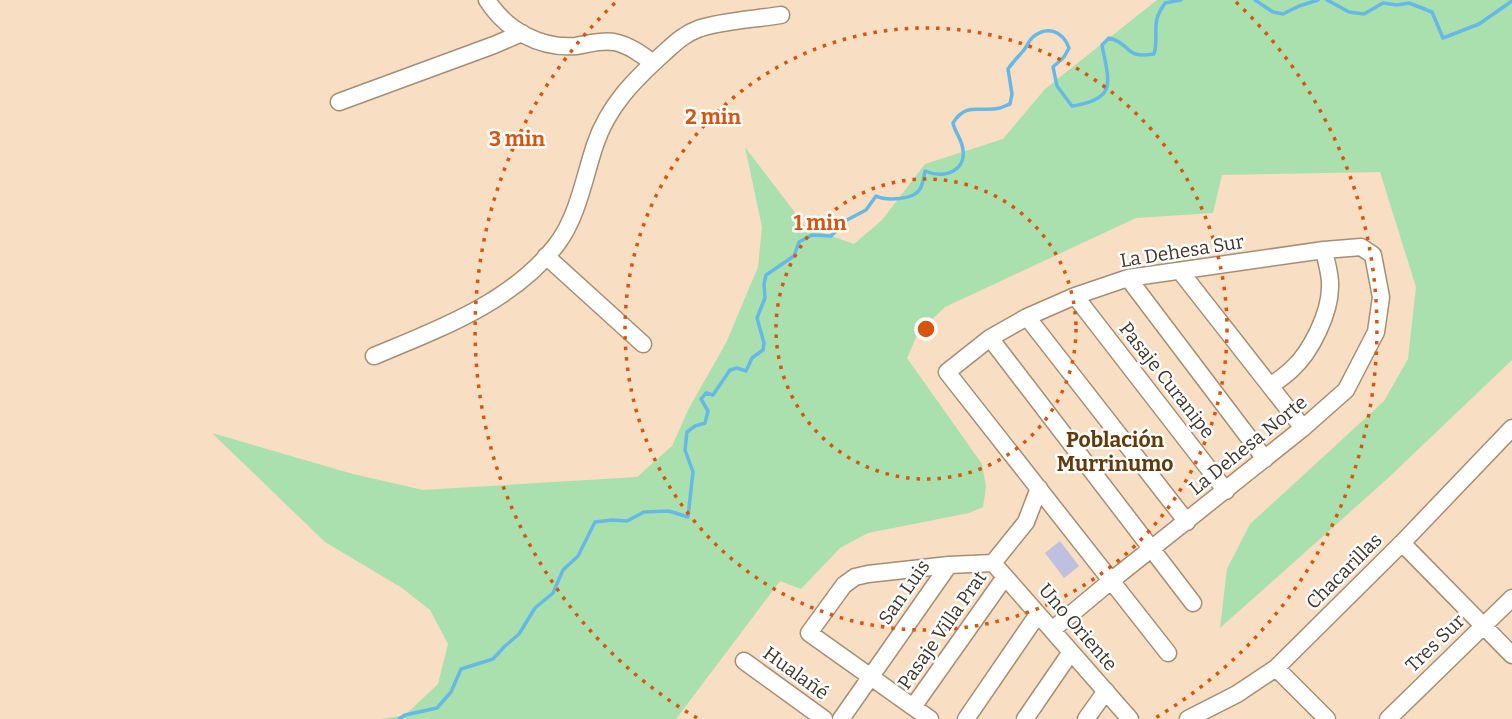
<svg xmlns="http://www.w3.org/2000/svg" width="1512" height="719" font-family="Bitter,serif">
  <rect width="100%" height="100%" fill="#f8dec2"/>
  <!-- green -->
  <path fill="#a9e0ae" d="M1157 0H1512V360L1386 480 1220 628 1227 569 1250 524 1384 401 1408 359 1416 287 1380 172 1222 175 1213 213 1136 218 945 307 918 333 907 358 982 464 986 487 983 507 969 513 868 533 840 548 801 589 780 581 676 719H382L405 715 438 684 448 644 430 610 402 588 325 542 212 433 353 474 423 490 637 477 672 446 689 408 726 343 758 267 762 227 745 147 806 227 854 244 882 220 925 164 1003 139 1045 89Z"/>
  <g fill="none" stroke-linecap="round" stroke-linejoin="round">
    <!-- stream -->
    <path stroke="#66b9e6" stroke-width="3.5" d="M1255 0 1273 12 1283 14 1299 6 1318 0
      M1327 0 1349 12 1364 14 1383 3 1397 5 1409 3 1432 12 1443 38 1479 24 1512 1
      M399 719 405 715 437 708 451 692 461 669 493 659 504 647 519 634 535 608 553 593 563 570 578 556 595 522 612 520 627 521 644 512 669 511 688 517 693 472 685 450 687 432 695 426 705 423 708 411 701 399 706 393 713 395 730 370 737 368 746 371 752 358 763 350 764 343 757 318 765 298 764 284 766 275 794 256 799 242 812 235 831 236 847 220 866 210 876 196C886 201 914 200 920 189 923 184 924 176 925 171 945 180 969 170 962 145 960 137 955 132 953 123 967 101 980 113 1000 108 1003 107 1007 105 1010 104L1012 94 1008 69C1013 62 1018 57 1023 51 1027 47 1028 41 1033 37 1047 25 1063 31 1069 48L1064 57 1053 67 1057 86 1072 106C1118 99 1109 82 1102 45L1109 38C1133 44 1123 59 1154 54 1158 42 1154 30 1157 19 1158 13 1162 8 1165 3L1181 0"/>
  </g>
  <!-- building -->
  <path fill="#bfbfe0" d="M1060 541 1079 566 1064 578 1045 553Z"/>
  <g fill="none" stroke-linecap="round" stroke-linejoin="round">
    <defs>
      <path id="street" d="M487 0C506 30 540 49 576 46 589 44 601 40 614 42 629 45 641 54 653 63
        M339 102 494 45 522 33
        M546 256 643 344
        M1180 271 1303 428
        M1128 278 1265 459
        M1075 296 1226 491
        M1027 317 1187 522
        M990 338 1193 603
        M374 356C439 329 513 302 557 244 578 216 584 178 595 145 608 106 634 80 664 53 674 44 684 34 698 29 720 21 757 19 781 15
        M1270 386C1277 381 1285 376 1292 369 1311 352 1330 313 1330 287 1331 275 1326 262 1324 250
        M1402 543 1512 655
        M993 563 1130 719
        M1052 630 1112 580 1303 428 1346 390 1376 332 1381 297 1373 255 1361 247 1324 250 1128 278 1075 296 1027 317 990 338 947 372 1168 653
        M744 661 824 719
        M1276 668 1327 719
        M913 707 1005 577
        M841 719 949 565 993 563 1026 522 1039 488
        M930 719 809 633 844 585 855 577 868 574 949 565
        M966 719 1038 614
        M1025 719 1071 652
        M1086 719 1106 691
        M1188 719 1237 694 1276 668 1402 543 1512 428
        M1388 719 1512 598"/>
    </defs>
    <!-- street casing -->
    <use href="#street" stroke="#a68e74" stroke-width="19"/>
    <!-- street -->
    <use href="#street" stroke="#fff" stroke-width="16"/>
  </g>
  <!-- distance rings -->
  <g fill="none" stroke="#d7550f" stroke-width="3.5" stroke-dasharray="3.5 7">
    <circle cx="926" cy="329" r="150"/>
    <circle cx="926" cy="329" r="301"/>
    <path d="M697 718A451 451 0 0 1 616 2M1236 2A451 451 0 0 1 1155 718"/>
  </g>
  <g text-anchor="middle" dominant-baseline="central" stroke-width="5" stroke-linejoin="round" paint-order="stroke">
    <!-- street labels -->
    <g font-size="19" fill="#3e3429" stroke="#fff">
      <text transform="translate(1182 251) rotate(-9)">La Dehesa Sur</text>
      <text transform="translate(1167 380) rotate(52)">Pasaje Curanipe</text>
      <text transform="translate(1248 445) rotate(-39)">La Dehesa Norte</text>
      <text transform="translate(1344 571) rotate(-45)">Chacarillas</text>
      <text transform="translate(904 592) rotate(-55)">San Luis</text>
      <text transform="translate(1078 627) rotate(49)">Uno Oriente</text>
      <text transform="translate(942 630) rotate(-55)">Pasaje Villa Prat</text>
      <text transform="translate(1435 643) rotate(-44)">Tres Sur</text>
      <text transform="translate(796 673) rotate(36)">Hualañé</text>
    </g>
    <!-- neighbourhood labels -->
    <g font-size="21" font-weight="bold" fill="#613a0a" stroke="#fff">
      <text x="1115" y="440">Población<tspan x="1115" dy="24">Murrinumo</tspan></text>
    </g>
  </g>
  <circle cx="926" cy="329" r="10" fill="#d7550f" stroke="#fff" stroke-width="3.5"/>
  <g font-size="21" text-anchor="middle" font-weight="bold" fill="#d7550f" stroke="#fff" stroke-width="5" stroke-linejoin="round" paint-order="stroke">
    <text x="713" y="124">2 min</text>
    <text x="517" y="146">3 min</text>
    <text x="820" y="230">1 min</text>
  </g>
</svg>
